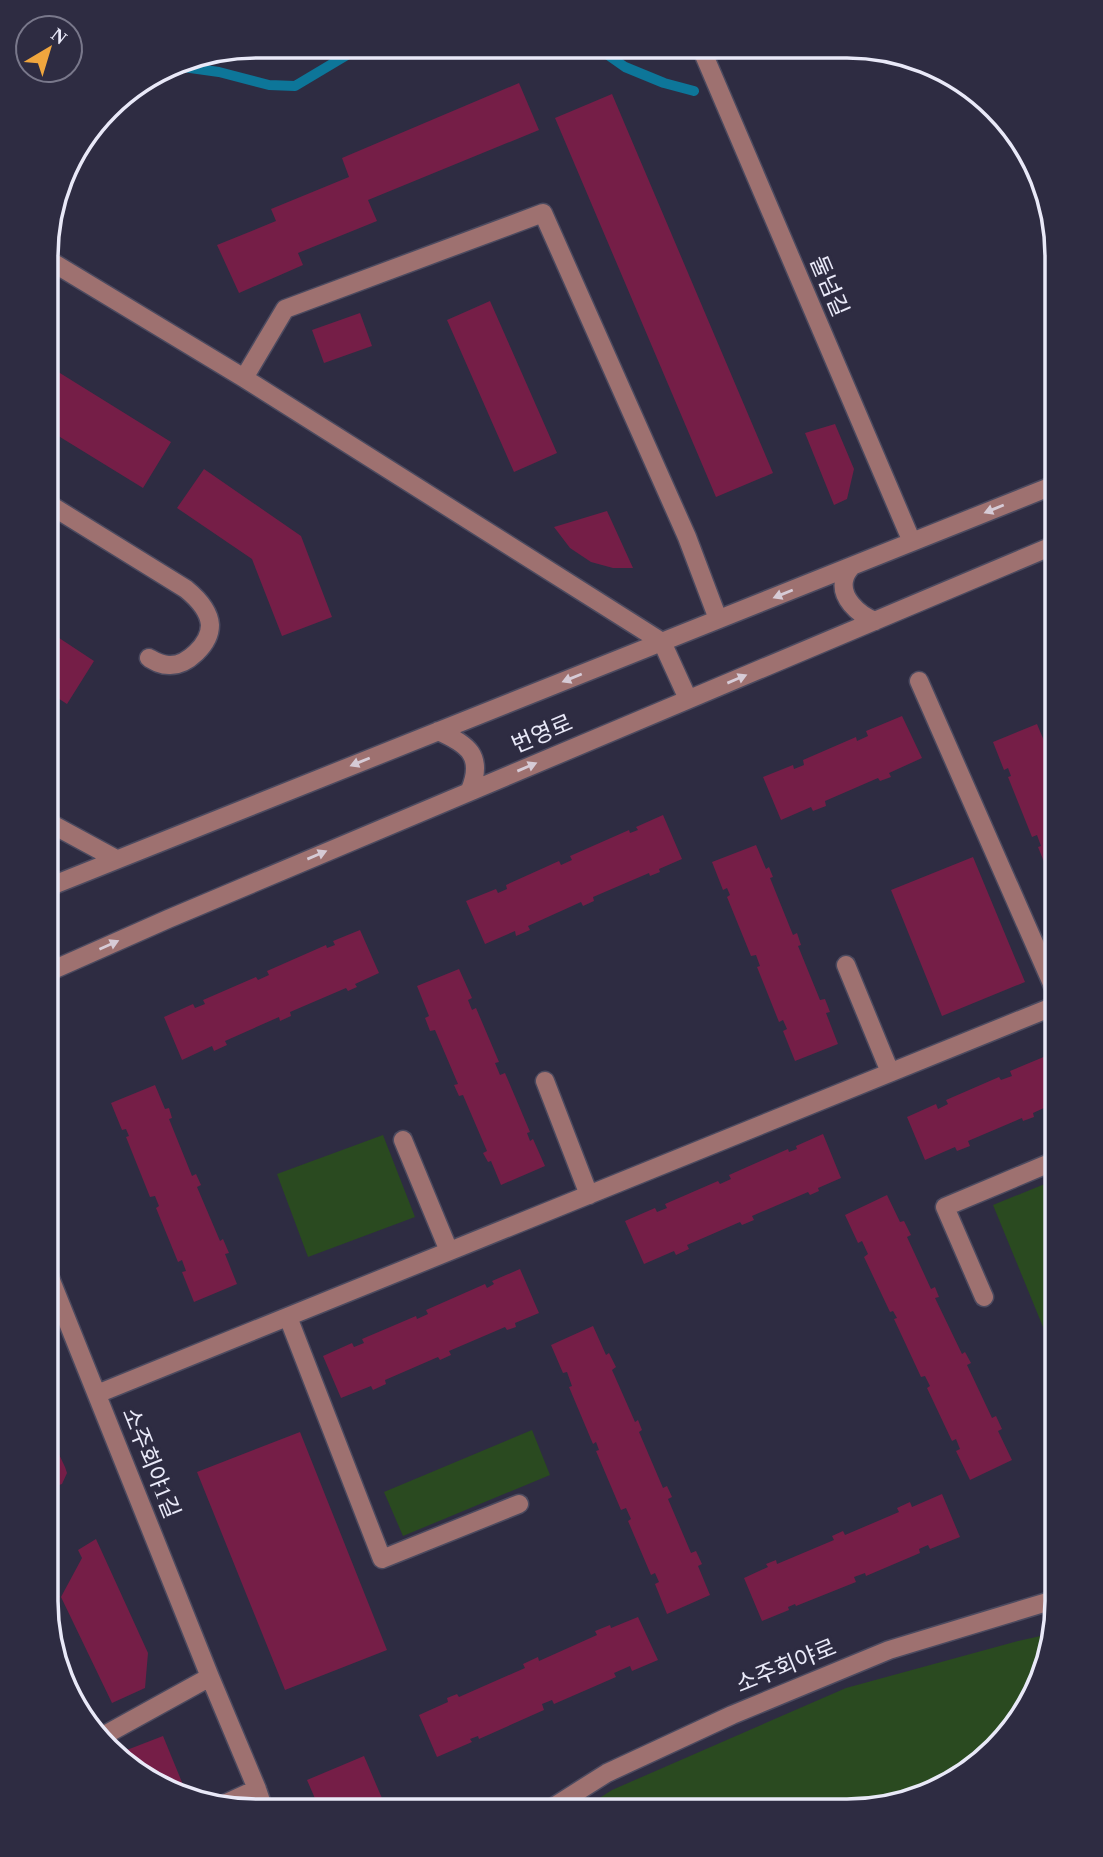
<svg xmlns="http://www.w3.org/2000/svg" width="1103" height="1857" font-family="'Times New Roman','Noto Sans KR',serif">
  <rect width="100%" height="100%" fill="#2e2c42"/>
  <!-- green -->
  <path fill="#2a4a20" d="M383 1135 415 1217 308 1257 277 1174Z
    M1057 1179V1361L993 1205Z
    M532 1430 550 1475 403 1536 384 1492Z
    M1054 1633 1046 1670 1014 1729 928 1796 848 1811H579L612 1790 846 1688 1018 1641Z"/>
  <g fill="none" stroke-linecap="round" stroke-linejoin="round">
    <!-- stream -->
    <path stroke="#0d7699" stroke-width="10" d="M598 48 625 67 664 83 694 91
      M169 65 219 72 269 85 295 86 362 46"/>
  </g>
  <!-- building -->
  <path fill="#751e47" d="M519 83 539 130 368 200 377 221 298 253 303 265 239 293 217 245 276 221 271 209 349 177 342 158Z
    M612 94 773 473 716 497 555 118Z
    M490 301 557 453 514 472 447 320Z
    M360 313 372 346 324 363 312 330Z
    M47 365 171 442 143 488 47 429Z
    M835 424 854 469 847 499 834 505 805 433Z
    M204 469 301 536 332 617 282 636 252 559 177 508Z
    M607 511 633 568H613L591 562 570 548 554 527Z
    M47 630 94 661 67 704 47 691Z
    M902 716 922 758 889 773 891 777 880 781 878 778 825 801 826 806 813 811 811 807 781 820 763 777 793 765 794 769 804 765 803 760 856 737 857 741 868 736 866 731Z
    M1037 724 1047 748 1051 747 1055 757 1051 758 1057 774V894L1038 847 1041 846 1037 835 1032 837 1008 777 1011 776 1008 768 1004 770 993 742Z
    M663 815 682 859 659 869 660 872 650 876 649 873 593 897 594 901 583 906 581 902 528 926 530 930 516 936 515 931 485 944 466 901 496 889 498 893 507 889 506 885 559 861 561 865 572 860 570 856 629 830 630 833 638 830 636 827Z
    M756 845 766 869 769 867 773 877 770 878 793 935 797 933 801 945 798 946 820 1000 825 999 830 1012 826 1013 838 1044 795 1061 783 1031 787 1029 783 1020 779 1022 757 967 760 966 756 955 751 956 727 897 730 895 727 888 723 890 712 862Z
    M973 857 1025 982 942 1016 891 890Z
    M360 930 379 973 355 984 357 987 348 991 346 988 290 1012 291 1016 280 1021 279 1017 225 1041 227 1045 214 1051 212 1046 182 1060 164 1017 193 1004 195 1008 205 1004 203 1000 256 977 258 980 269 975 267 971 326 945 327 948 335 945 333 941Z
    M459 969 472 998 468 1000 472 1010 476 1008 499 1062 495 1063 500 1075 505 1073 530 1132 527 1133 530 1141 533 1139 545 1166 501 1185 491 1161 488 1162 483 1153 487 1151 463 1095 459 1096 454 1085 458 1084 435 1030 430 1031 425 1018 429 1016 417 986Z
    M1046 1056 1057 1079V1102L1033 1113 1034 1117 1023 1121 1022 1118 968 1141 970 1146 957 1151 955 1147 925 1160 907 1117 936 1104 938 1109 948 1104 946 1100 999 1077 1001 1080 1012 1076 1010 1071Z
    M155 1085 165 1109 169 1108 172 1118 169 1119 192 1176 196 1174 201 1185 197 1187 220 1241 223 1239 229 1253 225 1254 237 1284 194 1302 182 1272 186 1271 182 1260 178 1262 156 1208 159 1206 155 1196 150 1197 126 1137 129 1136 126 1129 122 1130 111 1103Z
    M823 1134 841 1178 818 1188 819 1191 810 1195 808 1192 752 1216 754 1220 742 1225 740 1222 687 1245 689 1249 676 1255 674 1251 644 1264 625 1221 655 1208 657 1212 667 1208 665 1204 718 1181 720 1184 731 1179 729 1175 788 1149 789 1152 797 1149 796 1146Z
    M887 1195 900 1222 904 1221 911 1235 907 1237 931 1289 935 1287 939 1297 935 1298 962 1354 965 1352 971 1363 967 1365 992 1418 996 1416 1002 1429 998 1431 1012 1460 970 1480 956 1451 960 1449 956 1439 952 1441 927 1388 930 1386 925 1376 921 1377 894 1319 897 1318 893 1311 890 1312 864 1257 868 1254 862 1241 858 1243 845 1215Z
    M520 1269 539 1313 515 1323 516 1327 507 1330 505 1327 449 1351 451 1355 440 1360 438 1357 385 1380 386 1384 373 1390 371 1386 341 1398 323 1356 352 1343 354 1347 364 1343 362 1339 416 1316 417 1319 428 1314 426 1310 485 1284 487 1288 494 1284 492 1281Z
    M593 1326 606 1355 609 1353 616 1367 612 1370 635 1422 638 1420 642 1430 639 1432 663 1488 667 1486 672 1497 668 1499 691 1553 696 1551 702 1564 698 1566 710 1595 667 1614 655 1584 659 1582 655 1573 651 1575 628 1521 631 1519 626 1508 621 1510 596 1451 599 1450 596 1442 593 1444 569 1387 572 1386 567 1372 563 1373 551 1345Z
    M46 1427 65 1467 67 1473 62 1484 56 1486 46 1483Z
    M300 1432 387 1650 285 1690 197 1472Z
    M942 1494 960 1537 930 1549 928 1545 919 1549 920 1553 866 1576 865 1573 854 1577 856 1582 796 1606 795 1604 788 1607 789 1610 762 1621 744 1578 768 1567 766 1564 776 1560 777 1564 834 1540 832 1536 843 1531 845 1535 899 1512 897 1508 910 1502 912 1507Z
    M96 1539 148 1653 145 1688 112 1703 61 1597 82 1558 78 1550Z
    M46 1571 60 1597 46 1605Z
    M638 1617 658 1660 632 1671 630 1666 614 1673 616 1677 554 1704 552 1700 542 1704 544 1710 479 1739 478 1736 470 1739 472 1742 437 1757 419 1715 448 1702 447 1698 457 1694 459 1697 525 1668 523 1664 538 1657 539 1661 597 1635 595 1631 610 1625 611 1628Z
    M163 1736 186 1792 128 1768 119 1753Z
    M364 1756 387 1810H320L307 1780Z"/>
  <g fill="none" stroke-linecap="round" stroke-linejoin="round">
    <defs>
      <path id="minor" d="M701 48 912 542
        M47 259 244 378 662 642 688 699
        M244 378 285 309 543 213 687 537 718 619
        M47 503 186 589C197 598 209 610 210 625 210 644 187 666 169 665 161 665 156 662 149 658
        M851 567C849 570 846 573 845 577 838 597 859 615 875 621
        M919 681 1057 995
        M438 731C468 744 484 756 470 790
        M46 821 116 859
        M46 888 1057 484
        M846 965 890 1072
        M46 973 168 919 1057 544
        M545 1081 589 1195
        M403 1140 449 1251
        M46 1268 210 1677 257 1789 264 1810
        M984 1297 945 1207 1057 1160
        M288 1317 382 1559 519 1504
        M97 1394 1057 1005
        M103 1736 210 1677
        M220 1806 257 1789
        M547 1811 607 1773 732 1715 889 1650 1057 1599"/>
    </defs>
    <!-- minor casing -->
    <use href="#minor" stroke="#4c4a5f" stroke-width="21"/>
    <!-- minor -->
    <use href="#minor" stroke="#9e7170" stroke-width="18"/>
  </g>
  <!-- one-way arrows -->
  <defs><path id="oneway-solid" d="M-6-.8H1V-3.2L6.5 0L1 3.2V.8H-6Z" transform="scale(1.75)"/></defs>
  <g fill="#d6cbd6">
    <use href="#oneway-solid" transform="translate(994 509) rotate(158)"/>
    <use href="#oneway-solid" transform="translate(783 594) rotate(158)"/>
    <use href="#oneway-solid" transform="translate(572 678) rotate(158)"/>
    <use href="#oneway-solid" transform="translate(737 679) rotate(-23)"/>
    <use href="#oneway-solid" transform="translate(360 762) rotate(158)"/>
    <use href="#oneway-solid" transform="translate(527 767) rotate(-23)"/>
    <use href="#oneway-solid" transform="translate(317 855) rotate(-23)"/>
    <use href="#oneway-solid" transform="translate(109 945) rotate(-24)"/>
  </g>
  <g text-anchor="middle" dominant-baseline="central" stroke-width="6" stroke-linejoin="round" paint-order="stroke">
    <!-- street labels -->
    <g font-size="23" fill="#e9e9f8" stroke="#2e2c42">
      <text transform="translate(829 286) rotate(67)">둘넘길</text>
      <text transform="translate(542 734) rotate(-23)">번영로</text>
      <text transform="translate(151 1463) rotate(68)">소주회야1길</text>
      <text transform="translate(786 1666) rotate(-22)">소주회야로</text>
    </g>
  </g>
  <!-- crop -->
  <path d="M0 0H1103V1857H0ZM256 58H847A198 198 0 0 1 1045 256V1601A198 198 0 0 1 847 1799H256A198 198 0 0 1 58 1601V256A198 198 0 0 1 256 58Z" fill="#2e2c42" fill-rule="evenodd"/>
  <path fill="none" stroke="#e9e9f8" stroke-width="3.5" d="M256 58H847A198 198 0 0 1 1045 256V1601A198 198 0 0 1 847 1799H256A198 198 0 0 1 58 1601V256A198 198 0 0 1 256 58Z"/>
  <!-- north arrow -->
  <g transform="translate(49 49) rotate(38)"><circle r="33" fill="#2e2c42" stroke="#79788b" stroke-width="2"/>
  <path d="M0-5L12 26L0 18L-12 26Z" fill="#f0a63e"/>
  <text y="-10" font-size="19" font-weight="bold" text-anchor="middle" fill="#e9e9f8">N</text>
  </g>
</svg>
